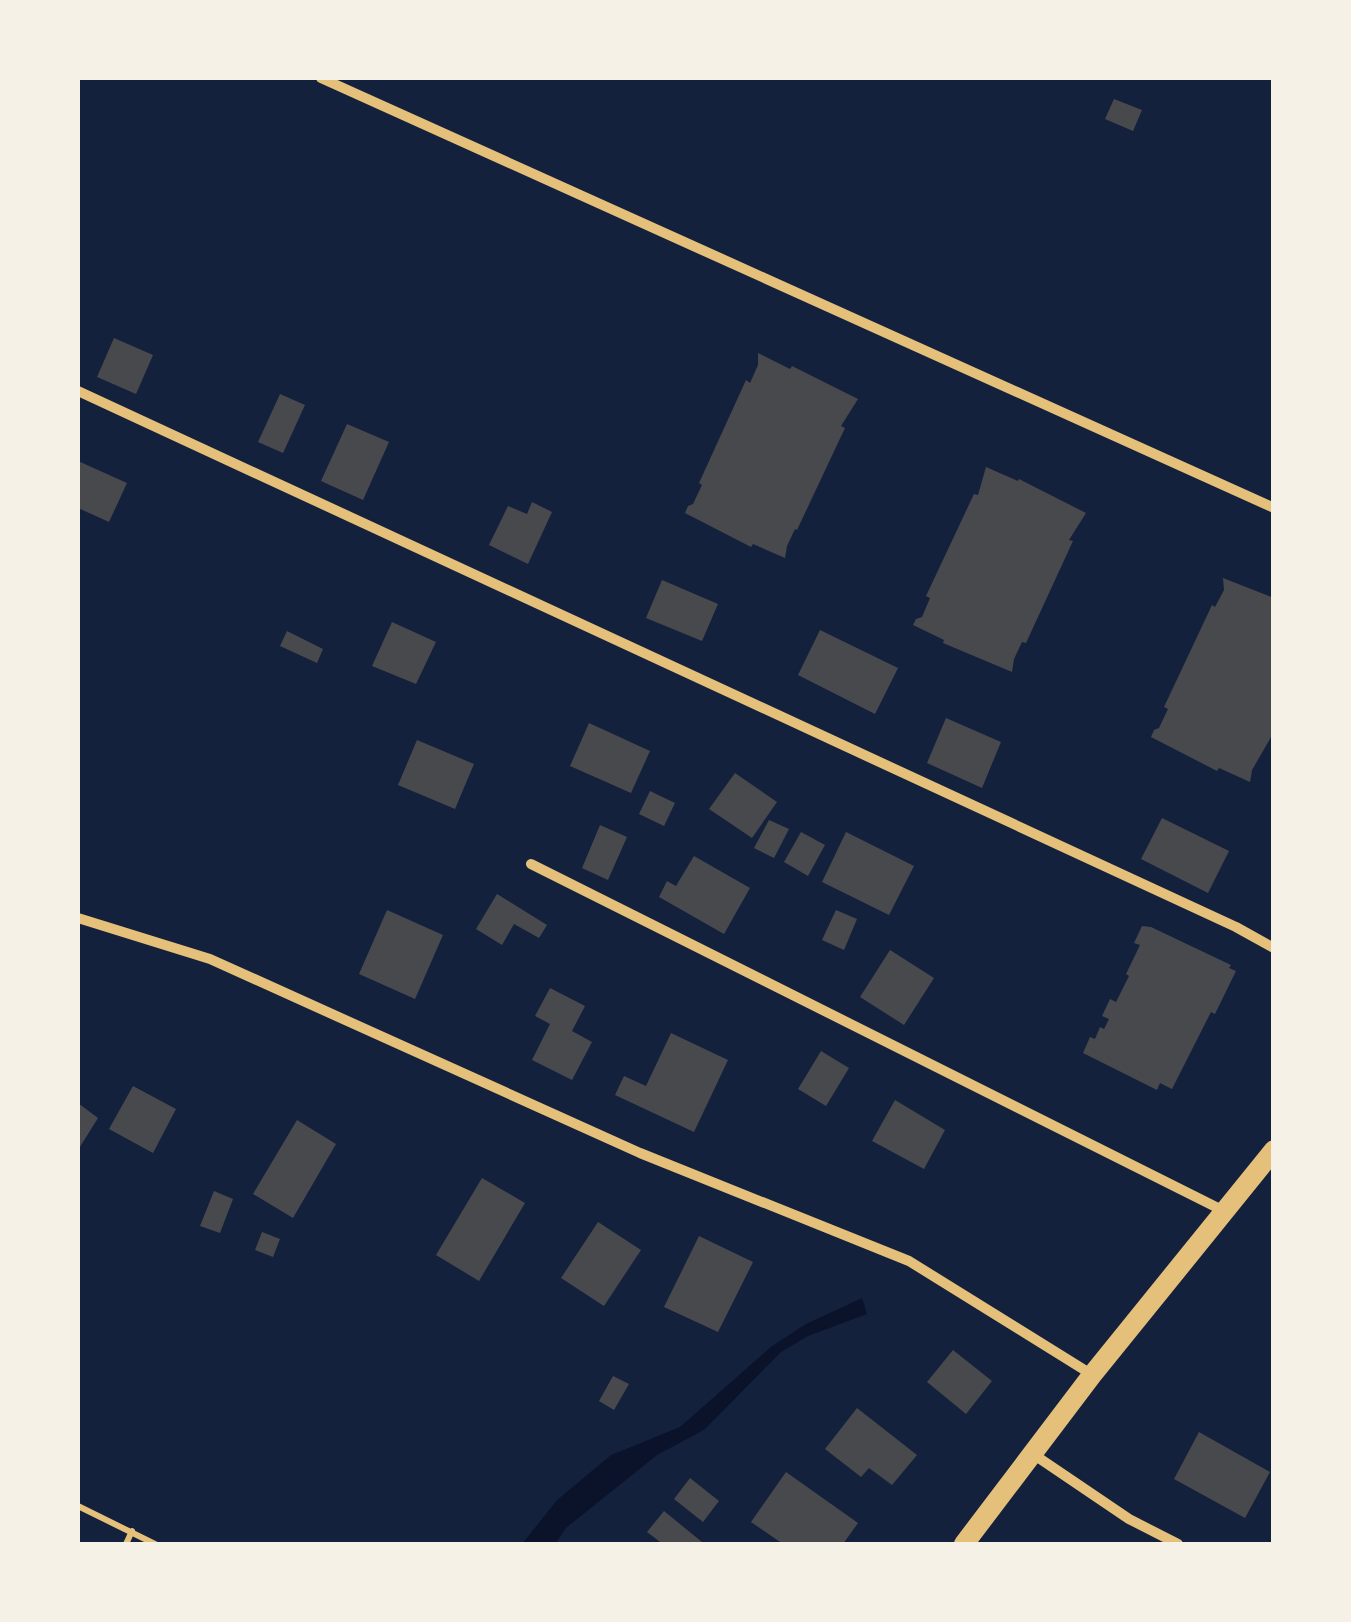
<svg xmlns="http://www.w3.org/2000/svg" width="1351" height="1622" font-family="Mulish,sans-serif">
  <rect width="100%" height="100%" fill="#14213d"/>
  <!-- water -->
  <path fill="#0b132b" d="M862 1298 867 1314 808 1336 781 1352 704 1430 657 1455 566 1528 555 1544H522L557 1500 611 1455 680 1427 772 1346 806 1324Z"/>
  <!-- building -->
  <path fill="#48494c" d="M1114 99 1142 110 1133 131 1105 119Z
    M114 338 153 355 136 394 97 377Z
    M758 353 790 369 792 366 858 399 841 426 845 428 797 530 795 529 787 546 785 558 753 544 751 547 685 513 688 506 693 504 702 485 699 483 746 380 750 383 758 365Z
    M280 394 305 405 283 453 258 442Z
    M347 424 389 442 363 500 321 481Z
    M78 461 127 483 109 522 78 508Z
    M986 467 1018 481 1019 479 1086 513 1069 540 1073 541 1026 643 1022 642 1014 659 1012 672 943 643 944 640 913 625 916 619 922 617 930 598 926 596 974 494 978 495Z
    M532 502 552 512 528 564 489 545 508 506 527 514Z
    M1223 578 1274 598V732L1252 770 1250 782 1219 768 1217 771 1151 737 1154 730 1159 728 1168 709 1164 707 1212 605 1215 607 1224 590Z
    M662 580 718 604 702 641 646 618Z
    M392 622 436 642 416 684 372 666Z
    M820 630 898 668 875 714 798 675Z
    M287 631 323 649 317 663 280 646Z
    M946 718 1001 742 982 788 927 763Z
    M589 723 650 751 631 793 570 766Z
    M417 740 474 764 455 809 398 785Z
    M735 773 777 802 752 838 709 809Z
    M650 791 675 803 664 826 639 814Z
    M1162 818 1229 851 1208 893 1141 859Z
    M769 820 789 829 774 858 754 848Z
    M600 825 627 837 608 880 582 868Z
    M801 832 825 845 808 876 784 862Z
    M846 832 914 866 889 915 822 882Z
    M694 856 750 888 724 934 659 897 667 881 676 886Z
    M497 894 547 925 539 938 514 924 502 945 476 929Z
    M387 910 443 935 415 999 359 974Z
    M836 910 857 919 844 950 822 940Z
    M1142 926 1151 927 1231 965 1229 968 1236 971 1215 1014 1211 1012 1172 1089 1160 1083 1157 1090 1083 1053 1090 1037 1095 1039 1100 1027 1104 1029 1109 1019 1102 1016 1110 999 1116 1002 1129 976 1126 974 1140 945 1134 943Z
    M890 950 934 978 904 1025 860 997Z
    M550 988 585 1006 572 1031 592 1042 572 1080 532 1060 550 1024 535 1016Z
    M671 1033 728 1060 694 1132 615 1095 624 1076 646 1086Z
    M821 1051 849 1068 826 1106 798 1089Z
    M133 1086 176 1109 153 1153 109 1129Z
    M895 1100 945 1130 924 1169 872 1141Z
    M78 1103 98 1118 78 1150Z
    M297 1120 336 1144 293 1218 253 1194Z
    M482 1178 525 1203 479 1281 436 1255Z
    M214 1191 233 1199 220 1233 200 1226Z
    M598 1222 641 1250 604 1306 561 1278Z
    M262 1232 280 1239 273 1257 255 1250Z
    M699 1236 753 1262 718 1332 664 1307Z
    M953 1350 992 1381 966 1414 927 1382Z
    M613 1376 629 1384 614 1410 599 1401Z
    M857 1408 917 1455 892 1485 869 1468 861 1477 825 1449Z
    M1199 1432 1270 1472 1245 1518 1174 1479Z
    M786 1472 858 1523 843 1544H783L751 1522Z
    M690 1478 719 1501 703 1522 674 1499Z
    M664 1511 702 1542 700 1544H658L660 1542 647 1532Z"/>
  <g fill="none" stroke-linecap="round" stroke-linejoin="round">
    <!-- path -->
    <path stroke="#e5c07b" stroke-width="6" d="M78 1506 155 1544
      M126 1544 132 1531"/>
    <!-- minor -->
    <path stroke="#e5c07b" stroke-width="10" d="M321 78 1274 508
      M78 391 1236 927 1274 948
      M531 864 1224 1211
      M78 918 210 959 640 1153 909 1261 1091 1374
      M1033 1454 1129 1519 1178 1544"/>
    <!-- secondary -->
    <path stroke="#e5c07b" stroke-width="20" d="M964 1544 1092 1375 1274 1150"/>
  </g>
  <!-- border -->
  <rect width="1351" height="1622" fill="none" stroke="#f6f1e7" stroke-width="160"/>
</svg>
